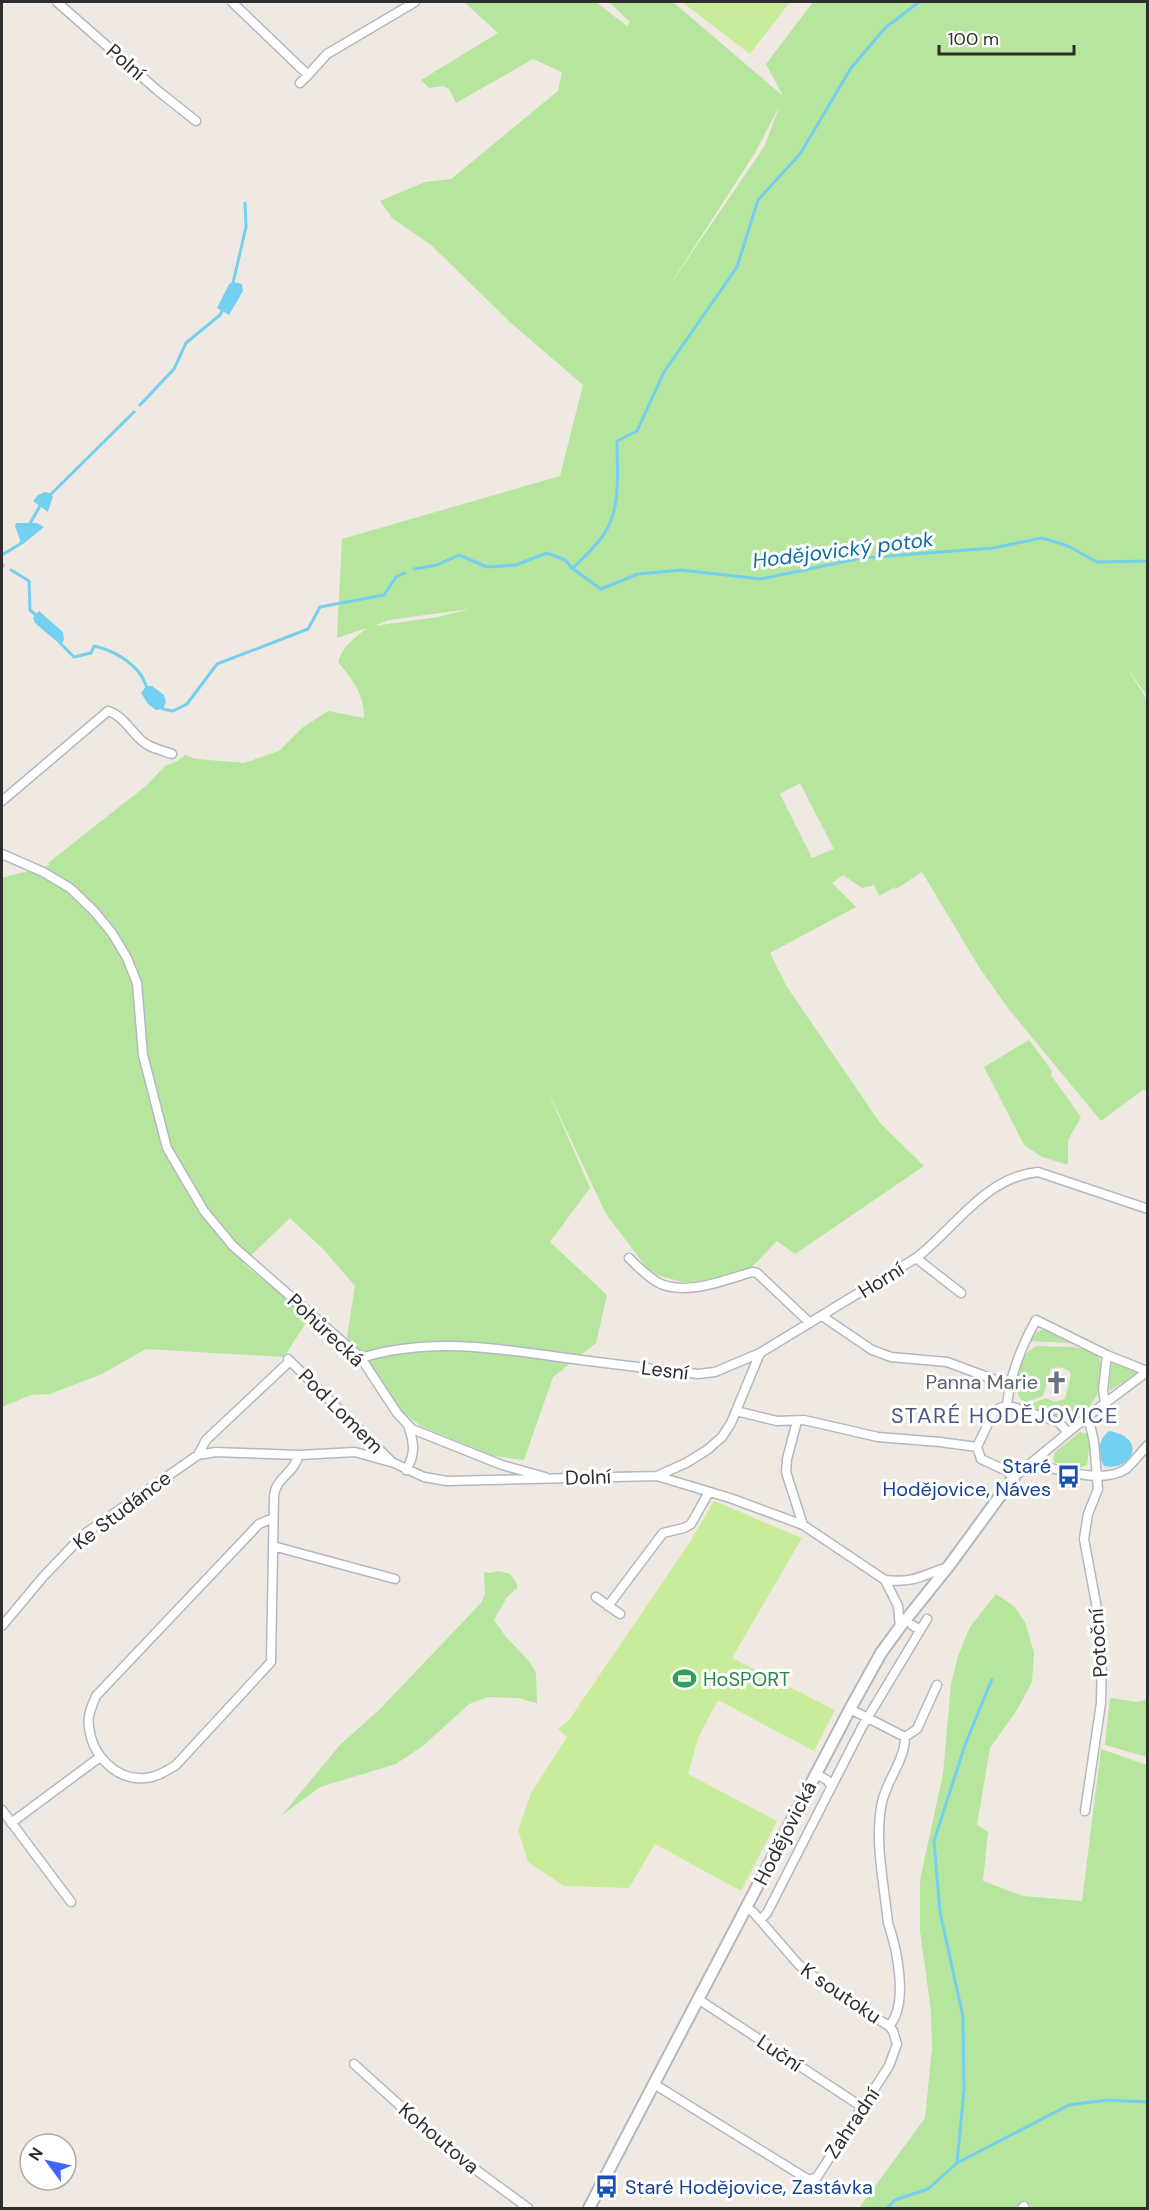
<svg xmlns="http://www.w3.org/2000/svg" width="1149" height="2210" font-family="'DM Sans',sans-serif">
  <rect width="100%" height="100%" fill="#efe9e1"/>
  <!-- green -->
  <path fill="#b6e59e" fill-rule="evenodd" d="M464 2H596L627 26 630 22 609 2H673L783 96 766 64 813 2H1147V696L1126 666 1147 700V1093L1144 1089 1101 1121 1007 1007 979 967 922 872 896 889 895 887 879 896 874 885 862 888 843 875 832 883 856 907 770 953 787 987 880 1123 924 1166 795 1254 777 1241 752 1267 729 1276 692 1282H682L657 1275 647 1268 606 1214 546 1087 590 1188 550 1242 607 1295 596 1343 553 1377 524 1460 493 1456 421 1426 402 1412 347 1337 355 1286 325 1251 290 1218 243 1263 309 1318 284 1357 146 1349 102 1374 50 1394 31 1395 2 1407V878L50 865 48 863 147 785 165 766 176 762 185 755 196 759 244 763 279 751 302 728 328 711 364 718C365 696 352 678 338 662 343 646 354 638 367 628L337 638 342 539 560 476 583 385 510 322 431 245 392 218 380 201 425 182 451 179 558 91 562 72 533 59 456 103 449 89 443 86 429 88 421 80 498 33ZM780 105 764 147 665 292 755 153ZM469 609 438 617 374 626 389 620ZM800 783 834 849 812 858 780 794Z
    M1029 1040 1052 1071 1051 1075 1081 1117 1068 1140V1165L1042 1157 1024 1145 984 1067Z
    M1042 1330 1051 1331 1071 1343 1030 1341 1034 1333Z
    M1037 1346C1054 1347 1077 1345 1092 1352 1114 1363 1096 1412 1076 1417 1062 1421 1041 1410 1028 1405L1046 1398 1055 1402 1065 1399 1071 1374C1067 1367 1058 1366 1051 1369L1043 1396 1024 1403C1009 1389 1018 1353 1037 1346Z
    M1113 1363 1138 1373 1109 1391 1111 1365Z
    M1080 1432 1087 1434 1090 1440 1087 1465 1079 1468 1055 1463 1053 1459 1055 1452Z
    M498 1571 510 1574 517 1584V1588L507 1597 494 1620 506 1637 529 1661 536 1673 537 1703 518 1698 488 1697 469 1704 424 1745 396 1764 320 1787 282 1815 340 1745 380 1709 481 1603 485 1594 484 1572 490 1573Z
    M996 1594 1014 1606 1025 1622 1034 1653 1032 1682 1017 1710 990 1748 977 1825 988 1832 983 1881 1023 1896 1082 1901 1101 1749 1147 1765V2208H859L925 2118 932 2048 931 2011 920 1931V1880L943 1774 951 1684 958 1656 970 1627Z
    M1110 1698 1138 1702 1147 1699V1757L1105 1745Z"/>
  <!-- pitch -->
  <path fill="#c9ec9a" d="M682 2H790L750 54Z
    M714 1501 802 1538 732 1658 835 1710 814 1751 718 1700 698 1738 688 1774 777 1821 741 1891 655 1844 629 1888 564 1886 528 1862 518 1830 531 1793 567 1737 558 1729 569 1720 690 1542Z"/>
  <!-- water -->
  <path fill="#75cff0" d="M233 282 242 284 243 291 229 315 217 308 229 284Z
    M45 492 50 493 53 496 48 512 33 501 38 495Z
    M16 523H37L44 527 22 545 15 526Z
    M39 611 63 632 64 640 61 645 35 623 33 618Z
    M146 686H152L164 695 166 702 163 709 156 710 148 704 141 693Z
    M1109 1431C1149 1438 1132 1472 1104 1466 1097 1455 1098 1439 1109 1431Z"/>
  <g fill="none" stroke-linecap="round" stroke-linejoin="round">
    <!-- stream -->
    <path stroke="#75cff0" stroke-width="3" d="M233 283 246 227 245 203
      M140 405 174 369 186 343 220 315 223 309
      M50 495 134 412
      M28 527 41 504
      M2 555 20 544 22 541
      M2 564 3 566
      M573 568C583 558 594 548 602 537 622 511 617 472 617 441L637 431 664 372 737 267 758 200 800 154 851 68 885 28 919 2
      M414 569 437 565 459 555 487 567 516 565 547 553 565 560 573 569 601 589 638 574 681 570 761 579 862 558 993 548 1042 538 1068 546 1097 562 1148 561
      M11 570 29 581 30 610 38 617
      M60 643 74 657 91 653 94 646C112 650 130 660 141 675 144 679 145 685 148 689
      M161 706 163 709 173 711 187 704 217 664 308 629 320 607 384 595 396 577 405 573
      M957 2163 964 2090 963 2017 940 1912 934 1841 965 1745 992 1679
      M887 2208 895 2200 928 2189 957 2163 1069 2105 1107 2100 1148 2102"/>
    <defs>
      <path id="minor" d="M57 2 157 90 196 121
        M232 2 308 75 327 54 415 2
        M300 83 308 75
        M2 801 108 711C122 715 130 730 141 740 149 748 161 750 172 754
        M2 854 43 872 70 888 94 911 112 933 127 958 137 983 143 1055 167 1148 204 1211 233 1246 361 1358 397 1413 412 1429 502 1465 545 1477
        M629 1258C637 1266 647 1276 657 1282 683 1297 725 1280 752 1272L757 1273 810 1323
        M916 1258 961 1293
        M822 1316 872 1350 891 1357 947 1362 1009 1385
        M361 1358C429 1337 497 1348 566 1358 610 1364 654 1369 698 1374L715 1372 760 1353
        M288 1359 392 1462
        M1105 1403 1103 1390 1107 1355
        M1007 1405C1010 1374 1021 1347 1036 1320L1107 1355 1147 1371
        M736 1411 777 1421 804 1420 878 1437 940 1442 977 1447
        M797 1421 787 1459 786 1472 803 1525
        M1068 1432 1058 1422 1007 1405 994 1411 977 1447 981 1459 1005 1470 1014 1477 1088 1416 1148 1371
        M198 1455 206 1440 290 1361
        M1031 1463C1057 1469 1102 1485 1126 1469 1134 1462 1140 1453 1148 1445
        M406 1470C416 1454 414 1442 408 1425
        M657 1476 686 1463 707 1450 722 1437 731 1423 760 1353 916 1258C955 1228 985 1177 1038 1172L1148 1209
        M273 1518 259 1524 96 1696C92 1706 87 1715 89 1727 92 1755 116 1781 146 1778 157 1777 166 1771 176 1765L271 1662 274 1496C276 1477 293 1475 299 1455
        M273 1546 395 1579
        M885 1580C915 1583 920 1576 948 1567
        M596 1597 620 1614
        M608 1606 663 1533 684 1528 691 1524 709 1492
        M912 1625 920 1630
        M2 1626 43 1577 83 1535 198 1455 216 1452 299 1455 355 1452 394 1463 424 1477 447 1481 657 1476 730 1498 803 1525 885 1580 898 1606 900 1627
        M850 1709 905 1737
        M816 1774 827 1780 831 1786
        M2 1810 71 1902
        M1085 1811 1101 1703 1102 1658 1096 1603 1084 1539 1088 1514 1098 1489 1094 1442 1088 1416
        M11 1823 100 1757
        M760 1920 767 1913 862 1727 927 1619
        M698 1999 862 2107
        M889 2026C909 2004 897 1949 888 1923 884 1884 874 1840 882 1802 887 1780 905 1760 905 1737L917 1729 937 1685
        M354 2064 449 2150 528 2208
        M654 2084 809 2180 817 2177 889 2066 897 2044 893 2031 889 2026 837 1994 799 1965 753 1912 746 1908
        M1022 2208 1024 2206"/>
      <path id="tertiary" d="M589 2208 850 1709 881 1653 900 1627 948 1567 1014 1477"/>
    </defs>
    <!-- minor casing -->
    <use href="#minor" stroke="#b4b7c1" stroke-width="11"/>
    <!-- tertiary casing -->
    <use href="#tertiary" stroke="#b4b7c1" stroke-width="14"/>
    <!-- minor -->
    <use href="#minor" stroke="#fff" stroke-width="8"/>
    <!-- tertiary -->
    <use href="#tertiary" stroke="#fff" stroke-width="10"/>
  </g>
  <!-- icons -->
  <defs>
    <symbol id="church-bare" viewBox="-9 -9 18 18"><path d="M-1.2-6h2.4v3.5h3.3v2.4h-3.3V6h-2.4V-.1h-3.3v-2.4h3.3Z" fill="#6b7280" stroke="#fff" stroke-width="2.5" paint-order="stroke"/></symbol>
    <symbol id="bus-bare" viewBox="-9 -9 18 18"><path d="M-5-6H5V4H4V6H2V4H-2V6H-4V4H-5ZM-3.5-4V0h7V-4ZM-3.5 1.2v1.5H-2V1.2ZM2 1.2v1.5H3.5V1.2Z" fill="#1a4fb4" stroke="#fff" stroke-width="2.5" paint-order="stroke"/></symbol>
    <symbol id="stadium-bare" viewBox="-9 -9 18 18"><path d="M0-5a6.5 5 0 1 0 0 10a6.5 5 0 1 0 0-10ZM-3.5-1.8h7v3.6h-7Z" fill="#2e9e5b" stroke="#fff" stroke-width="2.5" paint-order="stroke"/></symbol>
  </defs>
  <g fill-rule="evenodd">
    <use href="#church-bare" x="1040" y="1366" width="33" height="33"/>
    <use href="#bus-bare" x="1052" y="1460" width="33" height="33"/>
    <use href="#stadium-bare" x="668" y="1662" width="33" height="33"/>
    <use href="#bus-bare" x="590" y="2170" width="33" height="33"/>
  </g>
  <g text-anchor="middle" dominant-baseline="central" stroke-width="6" stroke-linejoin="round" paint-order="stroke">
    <!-- street labels -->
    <g font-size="20" fill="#2e2e2e" stroke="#fff">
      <text transform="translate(126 62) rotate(41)">Polní</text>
      <text transform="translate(881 1280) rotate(-32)">Horní</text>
      <text transform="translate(326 1330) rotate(43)">Pohůrecká</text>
      <text transform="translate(665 1370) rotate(7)">Lesní</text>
      <text transform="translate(341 1411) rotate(45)">Pod Lomem</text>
      <text transform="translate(588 1477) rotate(-2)">Dolní</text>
      <text transform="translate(122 1510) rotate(-37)">Ke Studánce</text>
      <text transform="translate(1098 1643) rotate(-94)">Potoční</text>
      <text transform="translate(785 1833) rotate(-63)">Hodějovická</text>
      <text transform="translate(841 1993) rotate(34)">K soutoku</text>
      <text transform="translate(780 2053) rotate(34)">Luční</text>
      <text transform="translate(852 2123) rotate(-56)">Zahradní</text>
      <text transform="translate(439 2138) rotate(40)">Kohoutova</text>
    </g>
    <!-- worship labels -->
    <g font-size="20" fill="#5b616d" stroke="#fff" text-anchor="end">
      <text x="1038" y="1382">Panna Marie</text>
    </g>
    <!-- transit labels -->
    <g font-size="20" fill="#164399" stroke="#fff" text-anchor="end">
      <text x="1051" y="1466">Staré<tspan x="1051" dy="23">Hodějovice, Náves</tspan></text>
      <text x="625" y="2187" text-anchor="start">Staré Hodějovice, Zastávka</text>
    </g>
    <!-- leisure labels -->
    <g font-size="20" fill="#27864d" stroke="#fff" text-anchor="start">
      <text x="703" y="1679">HoSPORT</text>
    </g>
    <!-- water labels -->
    <g font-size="21" font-style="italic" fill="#0d6fa3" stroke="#fff">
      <text transform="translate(843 550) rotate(-7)">Hodějovický potok</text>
    </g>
    <!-- quarter labels -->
    <g font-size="22" letter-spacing="1.5" fill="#4d5680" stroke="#fff">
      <text x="1005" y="1415">STARÉ HODĚJOVICE</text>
    </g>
  </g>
  <!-- border -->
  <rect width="1149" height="2210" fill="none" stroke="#2e2e2e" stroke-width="6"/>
  <!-- north arrow -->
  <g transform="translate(48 2162) rotate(303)"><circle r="28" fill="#ffffff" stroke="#ababab" stroke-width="1.5"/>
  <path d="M0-4.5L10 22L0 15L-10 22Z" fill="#4264fb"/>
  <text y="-9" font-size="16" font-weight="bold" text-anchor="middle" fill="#2e2e2e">N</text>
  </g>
  <!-- scale -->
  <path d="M939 45v9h135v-9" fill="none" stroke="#2e2e2e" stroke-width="3"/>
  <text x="948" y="45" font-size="18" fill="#2e2e2e" stroke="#ffffff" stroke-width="4.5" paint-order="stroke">100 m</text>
</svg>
